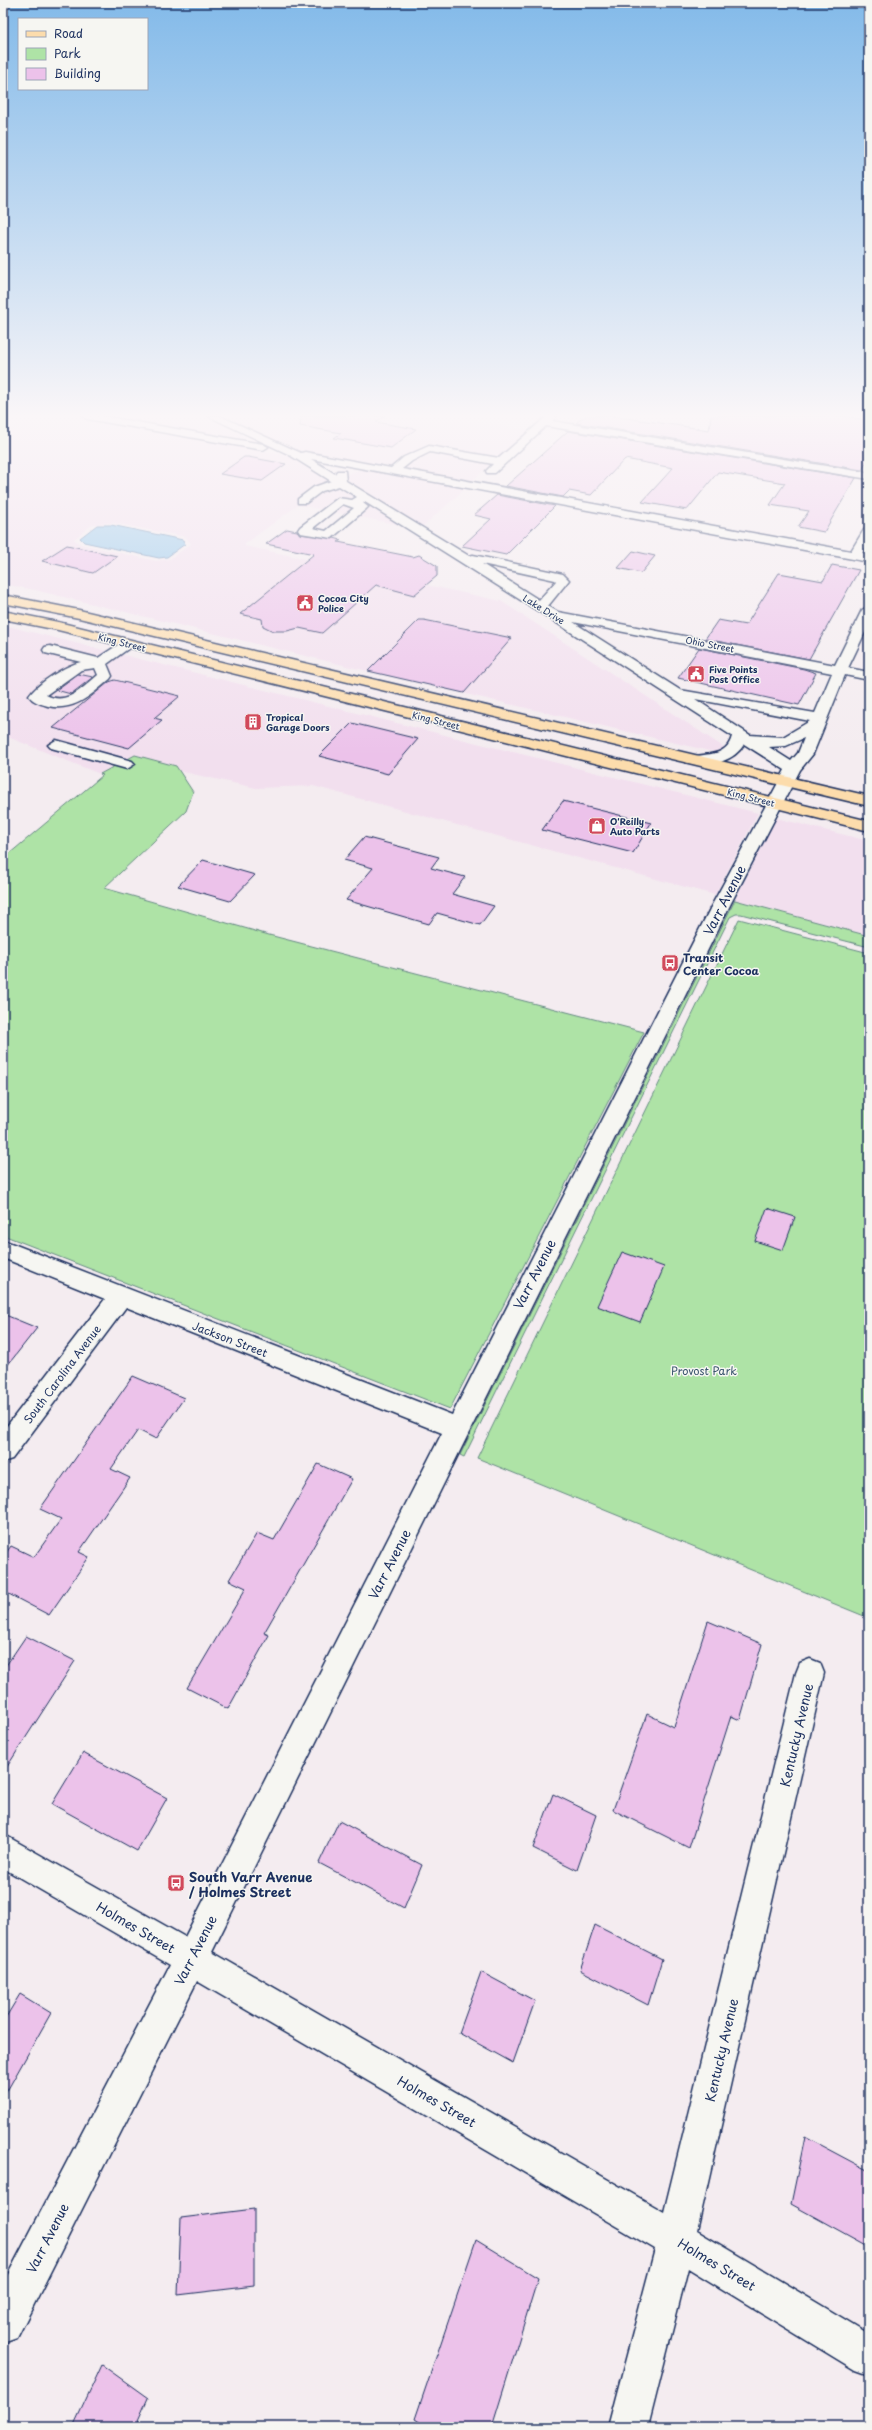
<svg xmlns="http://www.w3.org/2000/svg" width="872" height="2430" font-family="'Playpen Sans',sans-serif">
  <rect width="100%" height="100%" fill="#f4ecf0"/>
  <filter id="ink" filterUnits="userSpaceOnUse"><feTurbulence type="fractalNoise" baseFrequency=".025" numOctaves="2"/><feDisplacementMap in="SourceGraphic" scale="8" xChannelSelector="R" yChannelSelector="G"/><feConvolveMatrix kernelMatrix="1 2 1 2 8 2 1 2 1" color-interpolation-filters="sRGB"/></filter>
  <g filter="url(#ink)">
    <!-- built -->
    <path fill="#f2dfee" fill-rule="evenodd" d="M3 416H71L287 455 400 525 298 505 245 544V546L501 601 725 748 714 752 351 667 35 590 3 584ZM113 523 186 537 191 544 170 559 156 561 80 544 74 539 93 524Z
      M103 416H204L247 437 233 439Z
      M222 416H444L529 430 471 482 297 450Z
      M362 469 466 488 422 527 346 480 347 474Z
      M3 625 758 813 715 895 313 786 256 788 179 771 176 766 135 755 100 774 3 735Z
      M776 818 869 841V936L735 900Z"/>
    <!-- green -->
    <path fill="#aee3a6" stroke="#648982" d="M135 755 176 766 193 792 186 811 104 888 269 935 644 1032 450 1409 3 1235V859L103 775 100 774Z
      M735 900 869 936V947L741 914H736L730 917 464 1457 460 1455Z
      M739 919 869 953V1618L477 1458Z"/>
    <!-- water -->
    <path fill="#8cc4ea" stroke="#5f88b2" d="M97 525H111L183 540 185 544 167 557 159 558 84 542 80 538Z"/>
    <!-- building -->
    <path fill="#ecc2ea" stroke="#1b2f5e" d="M301 416H385L376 422 416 429 391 448 334 438 341 433 300 426Z
      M585 416H612L709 430 711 416H841L869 420V458L862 470 576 423Z
      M568 431 856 478 824 532 798 527 809 511 770 505 785 483 718 472 687 510 642 502 673 468 625 459 591 495 569 491 563 497 506 486Z
      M244 457H248L286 464 262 481 220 474Z
      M497 495 555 506 506 555 462 546 491 519 474 515Z
      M287 529 297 531 300 534 334 538 341 540 338 542 413 557 419 555 437 566V576L414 595 376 585 322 633 299 628 287 631H273L263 626 262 619 240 614 314 554 266 544Z
      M67 545 117 556 93 573 42 561Z
      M633 551 655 556 641 573 618 568Z
      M832 565 859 570 809 659 705 639 718 620 746 625 779 573 823 581Z
      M419 620H424L512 638 464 693 368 671Z
      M699 648 804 669 816 673 799 705 678 678Z
      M78 674 93 677 71 694 56 690Z
      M115 680 180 696 154 718 162 720 129 748 53 728 109 682Z
      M352 723 418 739 388 774 319 756Z
      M563 801 651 823 633 853 542 830Z
      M364 837 439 857 431 868 465 877 452 894 494 906 480 925 437 913 429 924 346 900 373 868 344 860Z
      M203 860 255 875 230 901 178 886Z
      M767 1208 795 1217 783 1250 755 1241Z
      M622 1252 664 1267 640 1322 597 1306Z
      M3 1314 37 1328 3 1371Z
      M133 1376 184 1398 156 1439 138 1430 111 1469 130 1478 79 1552 89 1557 49 1615 3 1591V1557L11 1546 34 1557 61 1519 40 1509Z
      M318 1464 352 1479 264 1633 269 1635 228 1709 187 1688 246 1588 229 1580 257 1533 274 1540Z
      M708 1621 762 1644 740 1720 731 1716 689 1848 613 1810 647 1714 674 1727Z
      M26 1636 75 1661 3 1773V1670Z
      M83 1753 167 1798 137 1851 52 1804Z
      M553 1794 596 1815 577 1870 533 1848Z
      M339 1821 422 1865 404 1908 319 1863Z
      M595 1925 662 1959 648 2005 580 1970Z
      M481 1972 535 2001 513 2063 459 2033Z
      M20 1994 51 2013 3 2098V2022Z
      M805 2137 869 2171V2247L791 2204Z
      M254 2209V2286L178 2295 181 2218Z
      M476 2240 538 2278 492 2427H427L415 2419Z
      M102 2365 148 2398 135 2427H73Z"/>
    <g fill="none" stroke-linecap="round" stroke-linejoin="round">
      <defs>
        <path id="minor" d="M82 416H102L263 444 268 447 263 450 87 419Z
          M208 416H220L301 453 305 452 391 468 404 457 429 446 499 458 547 416H557L552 421 869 473V479L546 426 495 473H487L486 471 493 464 430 452 412 461 402 469 851 551 865 528 869 527V541L862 553 869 554V562L311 459 335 474 337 471H345L346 481 469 556 473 555 563 574 569 580 548 606 558 612 835 665 862 610 869 606V624L848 668 869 672V680L845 675 813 754 800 770 731 903 212 1952 664 2212 796 1673 800 1663 810 1659 820 1663 824 1673 697 2231 869 2334V2375L855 2370 688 2268 648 2427H608L655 2249 197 1981 17 2338 3 2343V2284L170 1965 3 1868V1834L185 1937 442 1433 126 1307 12 1459 3 1462V1431L105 1299 3 1258V1240L452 1415 713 903 785 770 744 744C735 761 709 768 691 763L688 760 691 757C708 753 727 757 732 736L546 616 365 502 363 503 368 507 366 509 332 538 300 533 298 530 300 527 338 498 352 500 357 497 339 486 322 491 306 503H298V499L314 487 331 481 288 454ZM343 504 354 508 326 531 313 528ZM482 564 555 580 556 581 539 600ZM573 622 832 673 815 713 680 690ZM695 699 810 721 783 737 750 735ZM804 738 798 753 791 761 769 747 786 746Z
          M127 639 134 643 132 646 107 664 112 676 110 679C91 695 74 712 48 706 41 704 33 702 29 696 38 683 66 665 81 662L45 653 43 650 45 647 50 646 98 658ZM95 668 98 675C82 688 67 706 46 695L81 670Z
          M56 740 132 761 135 764 127 769 51 748 48 745Z"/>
        <path id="major" d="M3 595 79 610 869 796V806L79 618 3 603Z
          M3 611 58 622 869 821V831L58 630 3 619Z"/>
      </defs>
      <!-- minor casing -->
      <use href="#minor" stroke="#1b2f5e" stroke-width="3"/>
      <!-- major casing -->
      <use href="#major" stroke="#1b2f5e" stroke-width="3"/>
      <!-- minor -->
      <use href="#minor" fill="#f6f6f2" fill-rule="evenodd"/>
      <!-- major -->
      <use href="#major" fill="#fcdcac" fill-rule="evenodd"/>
    </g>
  </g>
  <!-- sky -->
  <linearGradient id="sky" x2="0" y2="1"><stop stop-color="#83bae9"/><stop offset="0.55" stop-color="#faf6f8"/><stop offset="1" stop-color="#faf6f8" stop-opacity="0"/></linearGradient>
  <rect width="872" height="756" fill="url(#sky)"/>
  <!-- icons -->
  <defs>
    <symbol id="civic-square" viewBox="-11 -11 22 22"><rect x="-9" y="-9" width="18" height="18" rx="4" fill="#d1495b" stroke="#f6f6f2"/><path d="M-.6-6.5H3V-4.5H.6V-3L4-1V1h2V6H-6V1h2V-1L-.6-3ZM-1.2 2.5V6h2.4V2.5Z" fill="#fff"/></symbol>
    <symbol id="building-square" viewBox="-11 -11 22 22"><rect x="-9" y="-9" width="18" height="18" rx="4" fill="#d1495b" stroke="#f6f6f2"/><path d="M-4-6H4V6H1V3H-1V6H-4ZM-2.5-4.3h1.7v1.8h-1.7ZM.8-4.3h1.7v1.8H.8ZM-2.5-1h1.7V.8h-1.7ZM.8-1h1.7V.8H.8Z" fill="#fff"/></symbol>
    <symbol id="shop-square" viewBox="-11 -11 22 22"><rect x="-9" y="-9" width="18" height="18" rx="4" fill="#d1495b" stroke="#f6f6f2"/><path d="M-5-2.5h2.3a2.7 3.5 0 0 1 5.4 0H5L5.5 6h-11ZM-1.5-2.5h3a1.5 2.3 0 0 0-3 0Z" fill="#fff"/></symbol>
    <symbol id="bus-square" viewBox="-11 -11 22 22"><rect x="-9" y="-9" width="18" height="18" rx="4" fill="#d1495b" stroke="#f6f6f2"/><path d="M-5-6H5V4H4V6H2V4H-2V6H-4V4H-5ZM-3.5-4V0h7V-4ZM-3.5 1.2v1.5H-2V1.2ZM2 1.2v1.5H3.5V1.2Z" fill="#fff"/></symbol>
  </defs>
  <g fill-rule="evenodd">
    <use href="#civic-square" x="295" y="593" width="20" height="20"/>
    <use href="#civic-square" x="686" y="664" width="20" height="20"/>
    <use href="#building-square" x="243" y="712" width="20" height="20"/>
    <use href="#shop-square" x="587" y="816" width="20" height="20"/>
    <use href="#bus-square" x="660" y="953" width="20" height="20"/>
    <use href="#bus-square" x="166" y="1873" width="20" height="20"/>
  </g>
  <g text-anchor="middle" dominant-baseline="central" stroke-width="3" stroke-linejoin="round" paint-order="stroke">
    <!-- far-poi labels -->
    <g font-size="9" font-weight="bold" fill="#1b2f5e" stroke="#f6f6f2" text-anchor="start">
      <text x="318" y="598">Cocoa City<tspan x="318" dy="10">Police</tspan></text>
      <text x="709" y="669">Five Points<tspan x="709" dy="10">Post Office</tspan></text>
      <text x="266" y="717">Tropical<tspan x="266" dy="10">Garage Doors</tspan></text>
      <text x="610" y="821">O'Reilly<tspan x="610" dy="10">Auto Parts</tspan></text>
    </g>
    <!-- far-street labels -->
    <g font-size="9" fill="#1b2f5e" stroke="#f6f6f2">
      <text transform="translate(544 609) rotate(32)">Lake Drive</text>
      <text transform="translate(122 642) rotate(14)">King Street</text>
      <text transform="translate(710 644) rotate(11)">Ohio Street</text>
      <text transform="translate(436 720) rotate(14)">King Street</text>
      <text transform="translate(751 797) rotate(14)">King Street</text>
    </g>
    <!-- poi labels -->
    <g font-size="11" font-weight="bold" fill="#1b2f5e" stroke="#f6f6f2" text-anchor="start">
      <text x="683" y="957">Transit<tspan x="683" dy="13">Center Cocoa</tspan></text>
    </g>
    <!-- street labels -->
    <g font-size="11" fill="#1b2f5e" stroke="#f6f6f2">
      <text transform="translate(230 1339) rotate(21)">Jackson Street</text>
      <text transform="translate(62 1374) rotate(-53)">South Carolina Avenue</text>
    </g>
    <!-- park labels -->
    <g font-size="11" fill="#38536c" stroke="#f6f6f2">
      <text x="704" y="1370">Provost Park</text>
    </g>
    <!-- near-street labels -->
    <g font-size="13" fill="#1b2f5e" stroke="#f6f6f2">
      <text transform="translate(724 900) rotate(-63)">Varr Avenue</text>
      <text transform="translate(534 1274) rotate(-63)">Varr Avenue</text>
      <text transform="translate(389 1564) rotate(-63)">Varr Avenue</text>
      <text transform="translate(796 1735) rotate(-77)">Kentucky Avenue</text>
      <text transform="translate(136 1927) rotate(30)">Holmes Street</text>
      <text transform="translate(195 1950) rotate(-63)">Varr Avenue</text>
      <text transform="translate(721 2050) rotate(-77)">Kentucky Avenue</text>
      <text transform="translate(437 2101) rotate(30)">Holmes Street</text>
      <text transform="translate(47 2238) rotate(-63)">Varr Avenue</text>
      <text transform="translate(717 2264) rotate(31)">Holmes Street</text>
    </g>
    <!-- near-poi labels -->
    <g font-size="13" font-weight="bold" fill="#1b2f5e" stroke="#f6f6f2" text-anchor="start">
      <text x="189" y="1876">South Varr Avenue<tspan x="189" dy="15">/ Holmes Street</tspan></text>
    </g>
  </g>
  <!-- margin -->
  <rect width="872" height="2430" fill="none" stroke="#f6f6f2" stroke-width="16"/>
  <rect x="8" y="8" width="856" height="2414" fill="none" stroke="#1b2f5e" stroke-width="1.5" filter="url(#ink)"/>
  <!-- legend -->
  <rect x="18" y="18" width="130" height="72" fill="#f6f6f2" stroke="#9ea6b7"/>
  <rect x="26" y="31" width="20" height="6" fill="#fcdcac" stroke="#9ea6b7"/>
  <text x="54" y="38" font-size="12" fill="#1b2f5e">Road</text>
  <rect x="26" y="48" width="20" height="12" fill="#aee3a6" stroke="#9ea6b7"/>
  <text x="54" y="58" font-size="12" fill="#1b2f5e">Park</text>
  <rect x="26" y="68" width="20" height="12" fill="#ecc2ea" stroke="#9ea6b7"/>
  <text x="54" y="78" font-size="12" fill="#1b2f5e">Building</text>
</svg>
